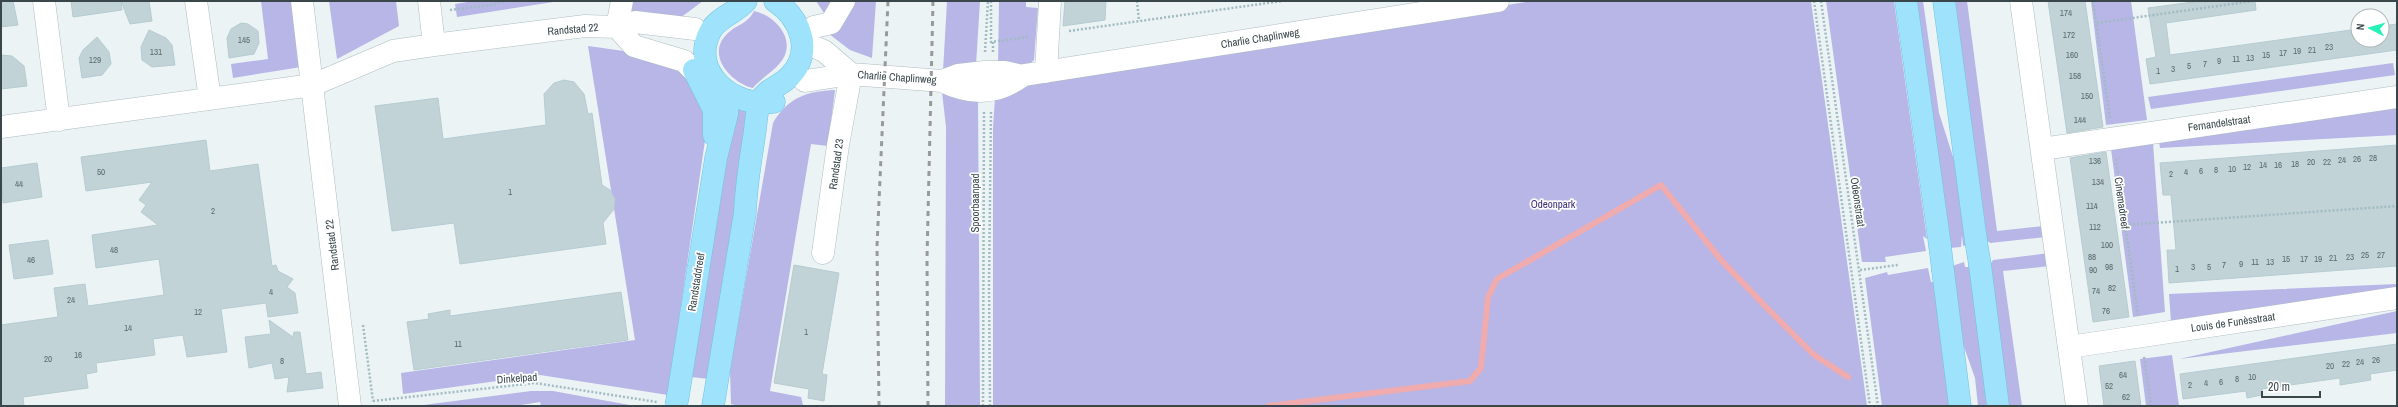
<svg xmlns="http://www.w3.org/2000/svg" width="2398" height="407" font-family="'Archivo Narrow',sans-serif">
  <rect width="100%" height="100%" fill="#ecf3f5"/>
  <!-- green -->
  <path fill="#b7b6e7" d="M261 1H292L301 67 233 78 231 64 268 59Z
    M329 1H396L399 26 337 59Z
    M474 1H560L457 17 455 4Z
    M631 1H703L680 18 632 14Z
    M816 1H876L872 58 850 50 829 34 824 13Z
    M947 1H980L976 65 943 71Z
    M999 1H1026V7L1038 8 1034 60 1026 67H998Z
    M1532 1H1811L1867 406H993V128L995 97 1032 84 1121 66Z
    M1826 1H1894L1927 239 1923 236 1926 251 1885 257 1886 262H1862Z
    M1913 1H1923L1939 113 1956 166 1966 245 1963 246 1962 235 1961 247 1950 248Z
    M1951 1H1967L1997 231 2044 226 2046 237 1990 243 1983 237Z
    M2091 1H2131L2147 120 2106 125Z
    M754 11C777 16 798 42 780 63 772 73 761 78 753 88 732 83 706 56 726 35 735 25 748 24 754 11Z
    M588 46C615 50 673 55 689 77 698 89 702 106 708 120L668 395 540 375 403 394 401 373 635 340Z
    M2393 63 2395 75 2151 109 2148 97Z
    M835 90 828 146 811 144 770 391 801 397 803 405 809 406H739L731 404 730 370 773 123C788 97 808 91 835 90Z
    M942 92 978 99 980 406H945L946 127Z
    M2397 104V135L2160 148 2159 141Z
    M736 105 754 109 709 379 691 377Z
    M2153 143 2165 312 2133 317 2111 149Z
    M2049 253 2050 266 2003 271 2022 406H2006L1987 270 1993 260Z
    M1964 262 1965 267H1970L1988 406H1978L1975 378 1963 344 1952 266Z
    M1928 268 1931 282H1934L1951 406H1882L1865 278 1887 272 1888 275Z
    M2397 284V287L2171 322 2169 294Z
    M2397 311V333L2179 359Z
    M2172 355 2179 406H2146L2140 359Z
    M531 391H553L635 406H541L540 402 515 406H416Z"/>
  <g fill="none" stroke-linecap="round" stroke-linejoin="round">
    <!-- stream -->
    <path stroke="#efabad" stroke-width="6" d="M1268 406 1470 381 1481 368 1488 297 1497 279 1661 185 1721 260 1766 307 1814 355 1848 377"/>
  </g>
  <!-- building -->
  <path fill="#c1d3d7" stroke="#b5ccd1" d="M1 1H13L18 25 1 27Z
    M71 1H149L152 21 130 24 121 1 122 10 73 17Z
    M1065 1H1106L1105 20 1063 26Z
    M2048 1H2085L2103 127 2067 133Z
    M2201 1H2255L2256 10 2166 23 2170 55 2358 29V40H2382V26L2397 24V50L2150 84 2146 59 2156 57 2148 8Z
    M241 23 248 24 258 31 259 43 254 54 229 58 227 38 231 29Z
    M149 30 166 38 172 45 175 65 152 67 142 60 141 47Z
    M97 37 109 52 111 64 102 75 82 78 79 58 83 50Z
    M1 55 12 56 24 66 27 86 1 89Z
    M564 80 574 82 584 94 588 114 592 113 602 185 610 190 615 199 614 209 603 223 606 244 460 264 454 223 392 231 375 106 438 98 443 139 546 125 544 94 554 83Z
    M206 140 210 171 258 164 272 266 276 265 278 271 293 279 287 287 295 293 298 313 268 317 266 303 221 309 227 352 187 357 183 335 153 339 155 355 96 363 97 372 86 374 88 388 23 397 24 406H1V325L58 317 54 288 85 284 88 306 164 295 159 259 96 268 92 235 158 225 141 212 146 205 139 200 152 182 86 191 81 157Z
    M2397 145V266L2169 283 2167 250H2176L2171 195H2163L2160 163Z
    M2106 152 2129 317 2093 322 2070 158Z
    M37 163 42 197 3 203 1 168Z
    M48 240 53 274 14 279 9 245Z
    M794 265 839 273 822 374 827 375 824 401 808 398 809 389 774 383Z
    M621 292 628 340 414 370 407 322 429 319 428 314 450 310V316Z
    M269 320 293 337 294 332H300L306 374 321 372 323 388 287 392 289 377 275 379 272 363 249 368 245 337 271 334Z
    M2397 344V370L2370 374 2371 380 2340 385V378L2262 389V395L2247 398 2246 391 2183 399 2180 374Z
    M2135 361 2141 406H2104L2099 366Z"/>
  <g fill="none" stroke-linecap="round" stroke-linejoin="round">
    <defs>
      <path id="minor" d="M44 1 59 120
        M196 1 210 99
        M302 1 350 406
        M429 1 434 45
        M2021 1 2077 406
        M617 27 634 46 684 61 694 71
        M617 27 622 1
        M814 27 831 23 844 1
        M817 48 824 51 851 74
        M985 72H1005L1022 76C996 95 971 95 942 81L958 75Z
        M1046 72 1050 1
        M1018 76 1498 1
        M805 81 851 74 942 81
        M1 127 313 85 393 51 434 45 585 26 617 27 635 22 695 29
        M2042 149 2397 97
        M823 253 838 145 851 74
        M2069 347 2397 298"/>
      <path id="major" d="M746 1C736 13 719 17 711 30 688 72 734 109 774 102
        M1906 1 1940 246
        M1944 1 1976 241
        M694 70 714 110V135
        M1980 265 1998 406
        M1943 271 1960 406
        M678 396 716 158 727 114V101L723 89
        M713 406 745 213C746 187 750 163 754 137 756 126 756 114 759 104 765 88 780 87 790 76 814 51 800 18 775 1"/>
    </defs>
    <!-- minor casing -->
    <use href="#minor" stroke="#aebdc1" stroke-width="23"/>
    <!-- major casing -->
    <use href="#major" stroke="#6ec3e1" stroke-width="23"/>
    <!-- path -->
    <path stroke="#a0bbc2" stroke-width="2.5" stroke-dasharray="2 2" stroke-linecap="butt" d="M991 1V42L1028 37
      M1137 1 1139 21
      M1814 1 1870 406
      M1821 1 1878 406
      M2093 1 2110 118
      M450 10 491 5 504 1
      M2097 23 2253 1
      M1069 31 1282 1
      M993 42V52
      M985 52 988 1
      M2116 159 2138 316
      M2125 225 2397 206
      M1860 270 1898 265
      M363 325 373 401
      M2144 357 2151 406
      M373 401 535 383 657 402
      M983 406 984 111
      M990 406 989 286 991 111"/>
    <!-- minor -->
    <use href="#minor" stroke="#fff" stroke-width="22"/>
    <!-- major -->
    <use href="#major" stroke="#9fe2fb" stroke-width="22"/>
    <!-- rail -->
    <path stroke="#999" stroke-width="3" stroke-dasharray="5 5" stroke-linecap="butt" d="M879 406 877 246 888 1
      M928 406 927 258 933 1"/>
    <defs>
      <path id="major-bridge" d="M1976 241 1980 265
        M1940 246 1943 271
        M676 406 678 396"/>
    </defs>
    <!-- major-bridge casing -->
    <use href="#major-bridge" stroke="#6ec3e1" stroke-width="23" stroke-linecap="butt"/>
    <!-- major-bridge -->
    <use href="#major-bridge" stroke="#9fe2fb" stroke-width="22"/>
  </g>
  <g text-anchor="middle" dominant-baseline="central" stroke-width="3.5" stroke-linejoin="round" paint-order="stroke">
    <!-- number labels -->
    <g font-size="9" fill="#5b6a6d">
      <text x="2066" y="13">174</text>
      <text x="2069" y="35">172</text>
      <text x="244" y="40">145</text>
      <text x="2329" y="47">23</text>
      <text x="2312" y="50">21</text>
      <text x="2297" y="51">19</text>
      <text x="156" y="52">131</text>
      <text x="2283" y="53">17</text>
      <text x="2072" y="55">160</text>
      <text x="2266" y="55">15</text>
      <text x="2250" y="58">13</text>
      <text x="2236" y="59">11</text>
      <text x="95" y="60">129</text>
      <text x="2219" y="61">9</text>
      <text x="2205" y="64">7</text>
      <text x="2189" y="66">5</text>
      <text x="2173" y="69">3</text>
      <text x="2158" y="71">1</text>
      <text x="2075" y="76">158</text>
      <text x="2087" y="96">150</text>
      <text x="2080" y="120">144</text>
      <text x="2373" y="158">28</text>
      <text x="2357" y="159">26</text>
      <text x="2342" y="160">24</text>
      <text x="2095" y="161">136</text>
      <text x="2311" y="162">20</text>
      <text x="2327" y="162">22</text>
      <text x="2295" y="164">18</text>
      <text x="2263" y="165">14</text>
      <text x="2278" y="165">16</text>
      <text x="2247" y="167">12</text>
      <text x="2232" y="169">10</text>
      <text x="2216" y="170">8</text>
      <text x="2201" y="171">6</text>
      <text x="101" y="172">50</text>
      <text x="2186" y="172">4</text>
      <text x="2171" y="174">2</text>
      <text x="2098" y="182">134</text>
      <text x="19" y="184">44</text>
      <text x="510" y="192">1</text>
      <text x="2092" y="206">114</text>
      <text x="213" y="211">2</text>
      <text x="2095" y="227">112</text>
      <text x="2107" y="245">100</text>
      <text x="114" y="250">48</text>
      <text x="2365" y="255">25</text>
      <text x="2381" y="255">27</text>
      <text x="2092" y="257">88</text>
      <text x="2350" y="257">23</text>
      <text x="2333" y="258">21</text>
      <text x="2286" y="259">15</text>
      <text x="2304" y="259">17</text>
      <text x="2318" y="259">19</text>
      <text x="31" y="260">46</text>
      <text x="2255" y="262">11</text>
      <text x="2270" y="262">13</text>
      <text x="2241" y="264">9</text>
      <text x="2224" y="265">7</text>
      <text x="2109" y="267">98</text>
      <text x="2193" y="267">3</text>
      <text x="2209" y="267">5</text>
      <text x="2177" y="269">1</text>
      <text x="2093" y="270">90</text>
      <text x="2112" y="288">82</text>
      <text x="2096" y="291">74</text>
      <text x="271" y="292">4</text>
      <text x="71" y="300">24</text>
      <text x="2106" y="311">76</text>
      <text x="198" y="312">12</text>
      <text x="128" y="328">14</text>
      <text x="806" y="332">1</text>
      <text x="458" y="344">11</text>
      <text x="78" y="355">16</text>
      <text x="48" y="359">20</text>
      <text x="2376" y="360">26</text>
      <text x="282" y="361">8</text>
      <text x="2360" y="362">24</text>
      <text x="2346" y="364">22</text>
      <text x="2330" y="366">20</text>
      <text x="2123" y="375">64</text>
      <text x="2252" y="377">10</text>
      <text x="2237" y="379">8</text>
      <text x="2221" y="382">6</text>
      <text x="2206" y="383">4</text>
      <text x="2190" y="385">2</text>
      <text x="2109" y="386">52</text>
      <text x="2126" y="397">62</text>
    </g>
    <!-- street labels -->
    <g font-size="11" fill="#39474a" stroke="#fff">
      <text transform="translate(573 29) rotate(-5)">Randstad 22</text>
      <text transform="translate(1260 38) rotate(-9)">Charlie Chaplinweg</text>
      <text transform="translate(897 77) rotate(4)">Charlie Chaplinweg</text>
      <text transform="translate(2219 123) rotate(-8)">Fernandelstraat</text>
      <text transform="translate(836 164) rotate(-82)">Randstad 23</text>
      <text transform="translate(1858 202) rotate(82)">Odeonstraat</text>
      <text transform="translate(975 203) rotate(-90)">Spoorbaanpad</text>
      <text transform="translate(2122 203) rotate(82)">Cinemadreef</text>
      <text transform="translate(332 245) rotate(-97)">Randstad 22</text>
      <text transform="translate(696 282) rotate(-81)">Randstaddreef</text>
      <text transform="translate(2233 322) rotate(-8)">Louis de Funèsstraat</text>
      <text transform="translate(517 378) rotate(-4)">Dinkelpad</text>
    </g>
    <!-- park labels -->
    <g font-size="11" fill="#3b2d7b" stroke="#fff">
      <text x="1553" y="204">Odeonpark</text>
    </g>
  </g>
  <!-- border -->
  <rect width="2398" height="407" fill="none" stroke="#39474a" stroke-width="4"/>
  <!-- north arrow -->
  <g transform="translate(2370 28) rotate(276)"><circle r="19" fill="#ffffff" stroke="#b0b5b7"/>
  <path d="M0-3L7 15L0 10L-7 15Z" fill="#25f2b6"/>
  <text y="-6" font-size="11" font-weight="bold" text-anchor="middle" fill="#39474a">N</text>
  </g>
  <!-- scale -->
  <path d="M2262 391v6h58v-6" fill="none" stroke="#39474a" stroke-width="2"/>
  <text x="2268" y="391" font-size="12" fill="#39474a" stroke="#ffffff" stroke-width="3" paint-order="stroke">20 m</text>
</svg>
